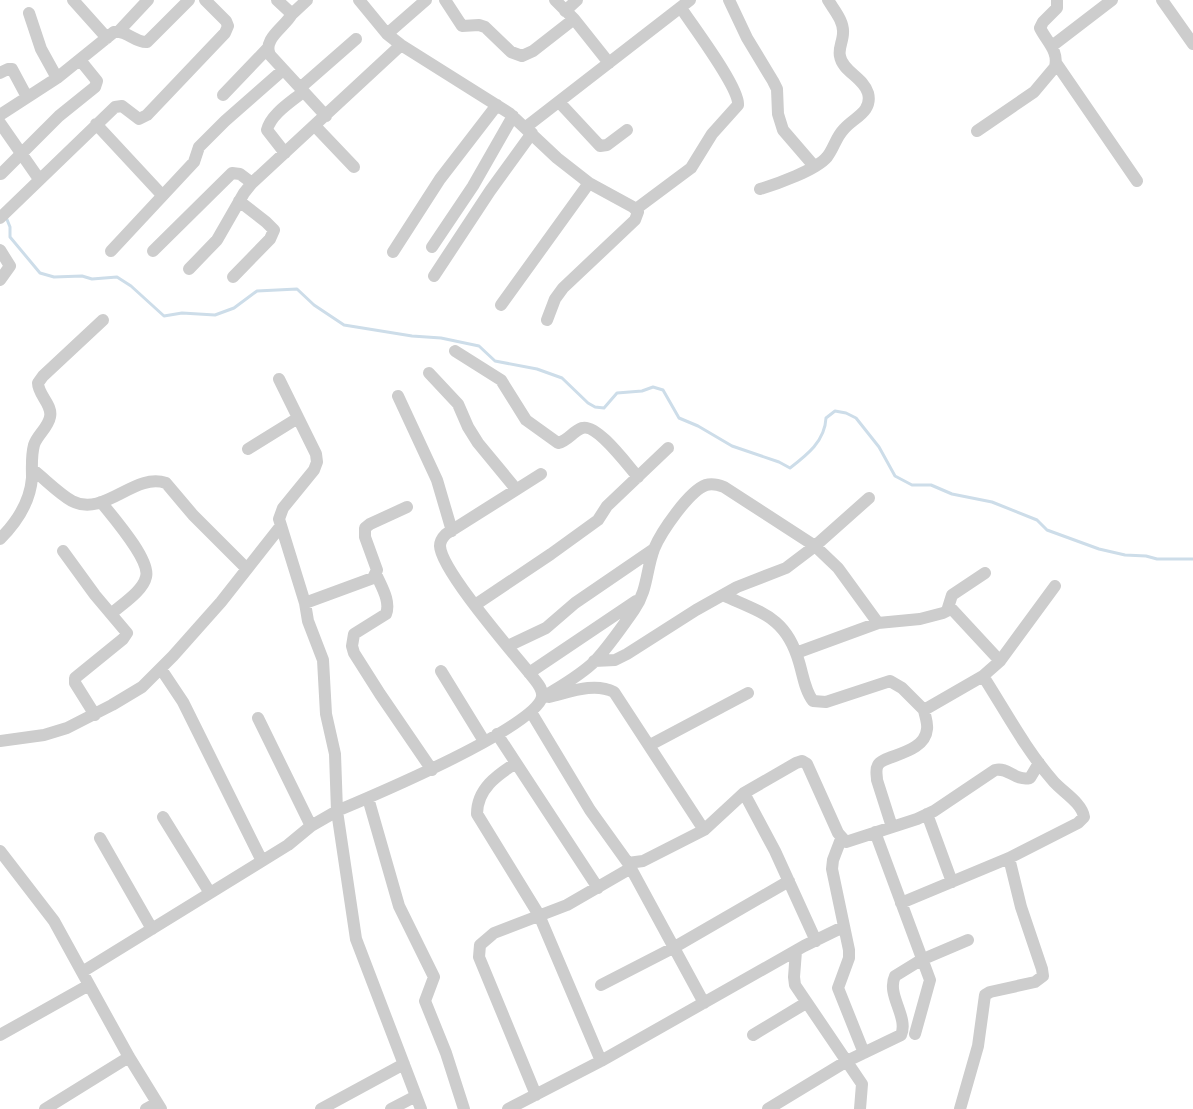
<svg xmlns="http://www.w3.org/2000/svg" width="1193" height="1109" font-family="Commissioner,sans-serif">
  <rect width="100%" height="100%" fill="#fff"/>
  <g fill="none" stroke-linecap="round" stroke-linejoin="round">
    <!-- stream -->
    <path stroke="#cddde9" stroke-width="3" d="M6 217 10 227V237L40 273 54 277 82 276 92 279 117 277 131 286 164 316 182 313 215 315 234 308 257 291 297 289 314 305 344 325 412 336 441 338 479 346 495 361 537 369 562 378 588 403 595 407 604 408 617 393 642 391 653 387 663 390 679 418 698 426 732 446 779 462 790 468C807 455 825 441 826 418L835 411 846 413 856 418 879 447 895 476 912 485H931L952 494 992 502 1037 520 1047 530 1099 549 1125 555 1146 556 1157 559H1193"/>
    <!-- minor -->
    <path stroke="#cdcdcd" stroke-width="12" d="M73 0 107 38
      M277 0 292 14C285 27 262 39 270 55L326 116
      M359 0 387 34 401 45 509 113 557 158 589 183 633 207 638 212 635 220 563 288 555 299 547 320
      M445 0 462 26 479 25 485 27 511 52 522 56 533 51 574 19
      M555 0 574 19 609 63
      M729 0 747 38 773 81 777 89 778 114 783 130 814 166
      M1162 0 1193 44
      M565 11 577 0
      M29 13 41 49 57 78
      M292 14 307 0
      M119 31 148 0
      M387 34 426 0
      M1052 46 1112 0
      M1056 63 1137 181
      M0 73 8 69H12L27 97
      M300 88 356 39
      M223 95 267 49
      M559 102 600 146 607 145 627 130
      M0 115 57 78 114 32C127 30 135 43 147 42L189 0
      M0 123 39 179
      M96 124 162 195
      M315 126 354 167
      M526 127 690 0
      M977 131 1034 92 1055 67C1059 51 1047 42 1040 28L1043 22 1057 8V0
      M285 153 267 130C271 114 291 102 303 92
      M1 174 59 116 95 87 97 81 80 60
      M760 189C777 184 816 170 827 157 834 148 836 137 844 129 853 118 873 112 868 93 864 78 842 71 840 56 838 49 843 41 843 33 844 21 834 10 828 0
      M636 209 691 168 712 134 738 105C740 88 692 25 681 8
      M0 218 115 107 122 106 139 119 147 115 225 33 228 26 226 21 205 0
      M432 247 473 186 513 116
      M0 250 10 266 0 280
      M111 251 194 162 199 147 225 121 283 70
      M153 251 232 173 240 174 252 183
      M393 252 440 179 497 105
      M189 269 217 240 244 193 252 183 401 45
      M434 276 490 191 532 133
      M233 277 270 239 274 230 266 222 239 201
      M501 305 589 183
      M455 351 501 380 526 420 558 443C568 441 573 431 582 428 597 423 628 466 638 477
      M429 373 458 404 468 427 478 443 516 489
      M279 379 316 454 317 462 314 470 283 508 279 519 305 603 308 621 323 660 326 714 335 754 337 811C370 797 535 728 542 697 543 690 539 685 535 680 517 657 441 571 440 546 440 541 442 538 446 534L541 474
      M398 396 437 480 452 531
      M248 449 298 418
      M32 469C45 479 58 493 72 501 104 518 134 472 166 483L193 515 247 569
      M101 502C112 516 151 560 146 577 143 591 122 604 111 614
      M0 539C17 522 30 503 32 478 32 467 31 456 34 445 37 435 48 428 50 417 53 405 38 395 38 383L43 376 103 320
      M63 551 95 595 127 633 123 639 75 678V683L95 715
      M376 574C381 586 391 601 386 614L354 634 352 646 354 653 380 694 432 770
      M723 595C762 613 786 617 799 662 803 675 805 691 813 701L826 702 890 681 902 688 924 710 983 676 1000 661 1055 586
      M305 603 373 578 377 570 365 537V528L370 524 407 507
      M475 605 551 554 598 520 607 506 668 448
      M949 606 1000 661
      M508 646 546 628 575 603 654 549
      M796 653 878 623 920 619 943 613 947 611 952 595 985 573
      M594 661 615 660 627 654 696 610 737 587 786 568 815 546 869 498
      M161 669 183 702 262 861
      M441 671 484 741
      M529 673 636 601
      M549 697C570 692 594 682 614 692L704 830
      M542 698C559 687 580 676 595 661 609 646 622 627 634 610 648 590 646 570 654 549 661 532 689 491 706 485 712 483 719 485 724 487L815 546 838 568 878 623
      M531 712 590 810 628 863 643 861 704 830 744 793 796 763 802 761 807 764 838 833 846 842 917 819 934 811 995 770C1009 767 1014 781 1030 778L1039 763
      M258 718 311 826
      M497 734 598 888
      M0 741 44 735 67 728 112 705 142 687 173 656 221 602 280 527
      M650 745 748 693
      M516 763C497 775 477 789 477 814L539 915 601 1061
      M744 793 775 851 816 941
      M368 798 399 906 434 977 425 1001 446 1053 464 1109
      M927 814 952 882
      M163 817 210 893
      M892 827 877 780C877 775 875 770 878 765 883 755 925 754 927 729 928 723 925 716 924 710
      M875 832 930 980 915 1034
      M100 838 152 929
      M841 839 833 860 832 869 849 950V958L838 988 864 1053
      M0 851 54 921 82 972
      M628 863 704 1003
      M901 903 1009 858 1078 823 1084 817C1082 803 1063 792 1054 782 1026 750 1006 712 983 676
      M796 951 794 977 795 985 862 1084 860 1109
      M601 985 673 948 789 881
      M0 1035 89 985
      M753 1035 806 1003
      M536 1095 479 957 480 945 494 933 567 905 631 868
      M45 1109 129 1057
      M146 1109 157 1103
      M161 1109 129 1057 82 972 288 845 311 826 337 811 356 939 421 1109
      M321 1109 404 1064
      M391 1109 416 1096
      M508 1109 601 1061 804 946 843 927
      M768 1109 847 1061 901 1035C909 1017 886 995 895 976L921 960 968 940
      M960 1109 978 1046 985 995 990 992 1035 982 1043 976 1042 969 1021 907 1009 858"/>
  </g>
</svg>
